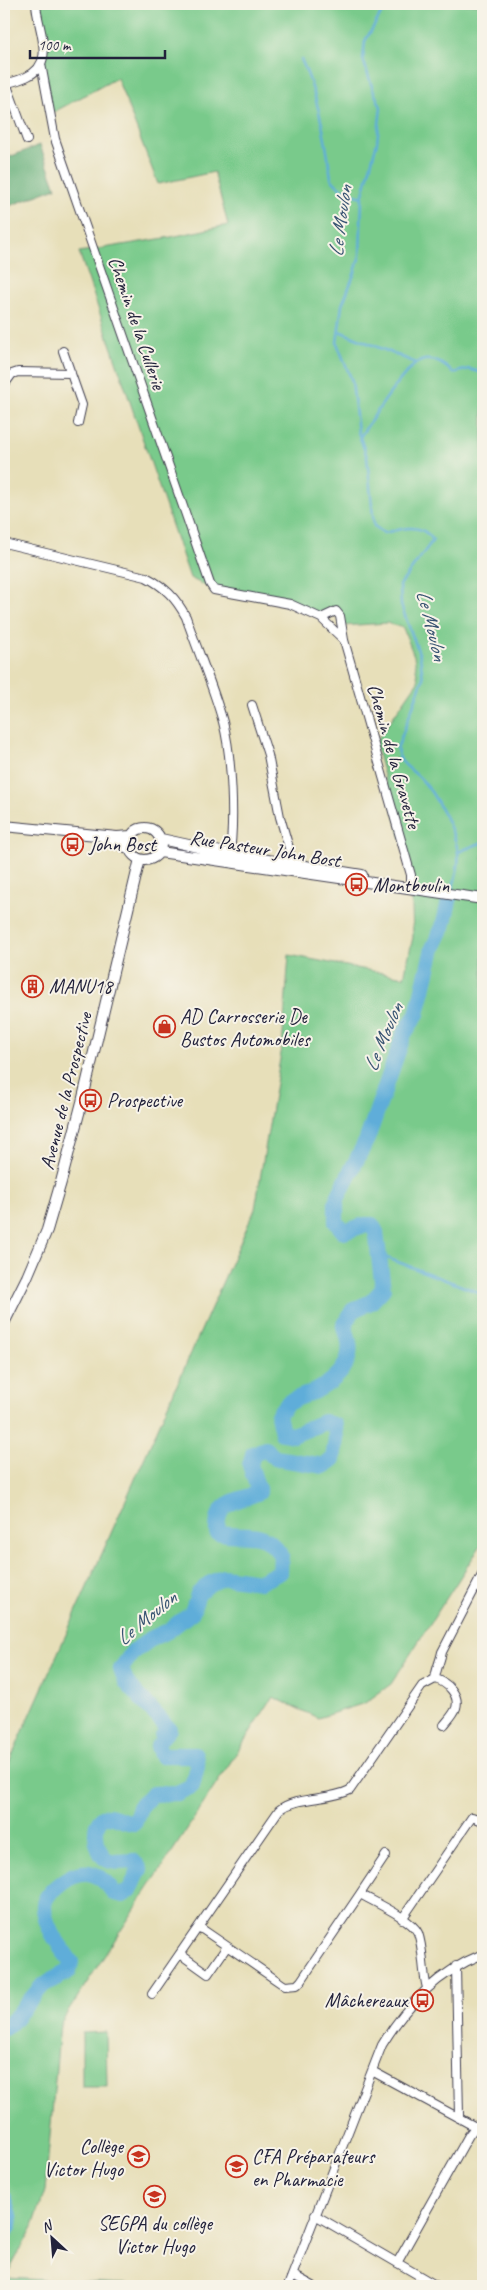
<svg xmlns="http://www.w3.org/2000/svg" width="487" height="2290" font-family="Caveat,sans-serif">
  <rect width="100%" height="100%" fill="#f7f3e8"/>
  <filter id="ink" filterUnits="userSpaceOnUse"><feTurbulence type="fractalNoise" baseFrequency=".02" numOctaves="2"/><feDisplacementMap in="SourceGraphic" scale="10" xChannelSelector="R" yChannelSelector="G"/><feConvolveMatrix kernelMatrix="1 2 1 2 8 2 1 2 1" color-interpolation-filters="sRGB"/></filter>
  <filter id="wash" filterUnits="userSpaceOnUse"><feTurbulence type="fractalNoise" baseFrequency=".0096" numOctaves="4" result="noise"/><feDisplacementMap in="SourceGraphic" scale="20" xChannelSelector="R" yChannelSelector="G"/><feGaussianBlur stdDeviation="1.12" result="paint"/><feColorMatrix in="noise" values="0 0 0 0 0 0 0 0 0 0 0 0 0 0 0 0 0 1.4 0 .05"/><feComposite in="paint" operator="in"/></filter>
  <g filter="url(#wash)">
    <rect width="100%" height="100%" fill="#e7dfb9"/>
    <!-- green -->
    <path fill="#79ca8b" stroke="#4e7663" d="M36 4H483V1542L391 1684 365 1703 318 1718 273 1697 60 2024 45 2191 33 2227 5 2278 163 2286H4V1774L255 1209 282 1047 289 955 404 977 413 937 411 875 375 743 418 681 414 656 403 628 387 623 342 626 336 611 321 618 289 604 214 590 190 578 79 252 171 237 228 225 214 172 158 184 117 78 50 114 41 64 44 55Z
      M106 2032 107 2087H82V2033Z"/>
    <!-- forest -->
    <path fill="#62ae77" stroke="#426859" d="M40 145 56 188 4 208V159Z"/>
    <g fill="none" stroke-linecap="round" stroke-linejoin="round">
      <!-- stream -->
      <path stroke="#5fadd9" stroke-width="2.5" d="M377 4 381 14 365 41 363 59 373 90 381 107 377 142 362 198 360 255 355 272 342 305 337 343 352 381 358 432 367 457 374 526 384 533C402 528 422 522 433 540L400 585 401 605 420 656 423 679 397 749C400 765 410 768 420 778 434 792 456 833 458 853 460 866 455 879 452 891
        M301 59C318 95 326 139 331 178 338 189 350 193 362 197
        M339 331 416 363
        M360 437C371 421 405 366 421 361 433 357 445 365 453 373L469 369 483 373
        M458 852 483 842
        M381 1257 387 1258 483 1294"/>
      <!-- river -->
      <path stroke="#5fadd9" stroke-width="16" d="M162 1737 169 1729 127 1683 121 1669 132 1653 152 1638 168 1631 192 1612 198 1594 209 1584 223 1577 260 1582 280 1572 281 1555C258 1524 249 1540 217 1532 216 1499 236 1503 259 1492L250 1465 253 1454 265 1449 275 1458 324 1466 333 1459 336 1439 335 1426 324 1422 293 1435 282 1433 278 1415C281 1411 284 1406 288 1403 298 1397 311 1394 321 1388 346 1373 357 1354 344 1326L353 1310 371 1302 383 1289 376 1232 372 1225H364L344 1232 336 1222V1201L367 1139 404 1034 417 1014 433 948 443 927 449 901
        M4 2028 10 2024 43 1985 69 1971 71 1962C60 1945 44 1927 44 1906 44 1898 50 1892 56 1887 78 1867 97 1867 114 1893L123 1895 130 1890 140 1869 134 1861C125 1861 114 1864 106 1859 95 1852 90 1818 107 1816 115 1815 124 1823 134 1823L141 1805 153 1794 177 1793 192 1786 197 1766 195 1755H161L158 1746
        M4 2198C9 2212 16 2223 4 2234"/>
    </g>
  </g>
  <g filter="url(#ink)">
    <g fill="none" stroke-linecap="round" stroke-linejoin="round">
      <defs>
        <path id="minor" d="M41 64 55 139 210 584 214 590 290 604 321 618 344 640 411 875V882
          M4 83C11 83 19 80 26 77 58 63 37 29 36 4
          M6 83 27 140
          M63 351 82 405 78 423
          M4 385 12 374 18 372 71 373
          M4 543 146 577C165 587 176 598 186 617 198 652 213 686 223 722 232 756 235 824 229 859
          M321 618 336 611 340 616 344 640
          M252 705 268 755 280 817 289 848 290 862
          M435 1679C436 1669 440 1662 442 1652L483 1573
          M435 1679C447 1682 460 1695 456 1708 454 1714 448 1720 444 1725
          M360 1894 386 1855
          M402 1919 472 1817 483 1821
          M199 1927 285 1986 297 1985 301 1981 360 1894C374 1902 412 1919 418 1933 424 1950 422 1970 427 1988
          M180 1954 208 1974 226 1948
          M456 1966 459 2116
          M152 1994 279 1810C296 1796 329 1801 350 1790L422 1686 435 1679
          M372 2071 483 2131
          M315 2215 437 2286
          M397 2263 469 2135 476 2126
          M293 2275 313 2286
          M288 2286 382 2045C407 2004 438 1972 483 1954"/>
        <path id="secondary" d="M4 826 117 837 131 836
          M129 844a16 16 0 1 1 32 0a16 16 0 1 1-32 0Z
          M161 839 230 854 362 875
          M105 842 117 843 130 849
          M160 852 483 899
          M4 1323 27 1277 47 1230 61 1182 82 1102 140 859"/>
      </defs>
      <!-- minor casing -->
      <use href="#minor" stroke="#403e4e" stroke-width="10"/>
      <!-- secondary casing -->
      <use href="#secondary" stroke="#403e4e" stroke-width="12"/>
      <!-- minor -->
      <use href="#minor" stroke="#fff" stroke-width="8"/>
      <!-- secondary -->
      <use href="#secondary" stroke="#fff" stroke-width="10"/>
    </g>
  </g>
  <!-- icons -->
  <defs>
    <symbol id="bus-ring" viewBox="-11 -11 22 22"><circle r="9.5" fill="#f7f3e8" stroke="#c8321e" stroke-width="1.5"/><path d="M-5-6H5V4H4V6H2V4H-2V6H-4V4H-5ZM-3.5-4V0h7V-4ZM-3.5 1.2v1.5H-2V1.2ZM2 1.2v1.5H3.5V1.2Z" fill="#c8321e"/></symbol>
    <symbol id="building-ring" viewBox="-11 -11 22 22"><circle r="9.5" fill="#f7f3e8" stroke="#c8321e" stroke-width="1.5"/><path d="M-4-6H4V6H1V3H-1V6H-4ZM-2.5-4.3h1.7v1.8h-1.7ZM.8-4.3h1.7v1.8H.8ZM-2.5-1h1.7V.8h-1.7ZM.8-1h1.7V.8H.8Z" fill="#c8321e"/></symbol>
    <symbol id="shop-ring" viewBox="-11 -11 22 22"><circle r="9.5" fill="#f7f3e8" stroke="#c8321e" stroke-width="1.5"/><path d="M-5-2.5h2.3a2.7 3.5 0 0 1 5.4 0H5L5.5 6h-11ZM-1.5-2.5h3a1.5 2.3 0 0 0-3 0Z" fill="#c8321e"/></symbol>
    <symbol id="school-ring" viewBox="-11 -11 22 22"><circle r="9.5" fill="#f7f3e8" stroke="#c8321e" stroke-width="1.5"/><path d="M0-5L7-2L0 1L-7-2ZM-4 1L0 2.5L4 1V4Q0 6-4 4Z" fill="#c8321e"/></symbol>
    <symbol id="university-ring" viewBox="-11 -11 22 22"><circle r="9.5" fill="#f7f3e8" stroke="#c8321e" stroke-width="1.5"/><path d="M0-5L7-2L0 1L-7-2ZM-4 1L0 2.5L4 1V4Q0 6-4 4Z" fill="#c8321e"/></symbol>
  </defs>
  <g fill-rule="evenodd">
    <use href="#bus-ring" x="60" y="832" width="25" height="25"/>
    <use href="#bus-ring" x="344" y="872" width="25" height="25"/>
    <use href="#building-ring" x="20" y="974" width="25" height="25"/>
    <use href="#shop-ring" x="152" y="1014" width="25" height="25"/>
    <use href="#bus-ring" x="78" y="1088" width="25" height="25"/>
    <use href="#bus-ring" x="410" y="1988" width="25" height="25"/>
    <use href="#school-ring" x="126" y="2144" width="25" height="25"/>
    <use href="#university-ring" x="224" y="2154" width="25" height="25"/>
    <use href="#school-ring" x="142" y="2184" width="25" height="25"/>
  </g>
  <g text-anchor="middle" dominant-baseline="central" stroke-width="4" stroke-linejoin="round" paint-order="stroke">
    <!-- street labels -->
    <g font-size="20" fill="#22223b" stroke="#f7f3e8">
      <text transform="translate(137 323) rotate(71)">Chemin de la Cullerie</text>
      <text transform="translate(394 756) rotate(74)">Chemin de la Gravette</text>
      <text transform="translate(265 849) rotate(9)">Rue Pasteur John Bost</text>
      <text transform="translate(66 1091) rotate(-76)">Avenue de la Prospective</text>
    </g>
    <!-- poi labels -->
    <g font-size="20" fill="#22223b" stroke="#f7f3e8" text-anchor="start">
      <text x="89" y="844">John Bost</text>
      <text x="373" y="885">Montboulin</text>
      <text x="49" y="986">MANU18</text>
      <text x="180" y="1016">AD Carrosserie De<tspan x="180" dy="23">Bustos Automobiles</tspan></text>
      <text x="107" y="1100">Prospective</text>
      <text x="407" y="2000" text-anchor="end">Mâchereaux</text>
      <text x="123" y="2146" text-anchor="end">Collège<tspan x="123" dy="23">Victor Hugo</tspan></text>
      <text x="252" y="2156">CFA Préparateurs<tspan x="252" dy="23">en Pharmacie</tspan></text>
      <text x="155" y="2223" text-anchor="middle">SEGPA du collège<tspan x="155" dy="23">Victor Hugo</tspan></text>
    </g>
    <!-- water labels -->
    <g font-size="21" font-style="italic" fill="#375372" stroke="#f7f3e8">
      <text transform="translate(340 221) rotate(-82)">Le Moulon</text>
      <text transform="translate(432 625) rotate(76)">Le Moulon</text>
      <text transform="translate(383 1037) rotate(-67)">Le Moulon</text>
      <text transform="translate(146 1618) rotate(-40)">Le Moulon</text>
    </g>
  </g>
  <!-- margin -->
  <rect width="487" height="2290" fill="none" stroke="#f7f3e8" stroke-width="20"/>
  <!-- north arrow -->
  <g transform="translate(52 2238) rotate(334)" stroke="#f7f3e8" stroke-width="4" paint-order="stroke">
  <path d="M0-4L9 19L0 12L-9 19Z" fill="#22223b"/>
  <text y="-8" font-size="14" font-weight="bold" text-anchor="middle" fill="#22223b">N</text>
  </g>
  <!-- scale -->
  <path d="M30 50v8h135v-8" fill="none" stroke="#22223b" stroke-width="2.5"/>
  <text x="38" y="50" font-size="15" fill="#22223b" stroke="#f7f3e8" stroke-width="4" paint-order="stroke">100 m</text>
</svg>
